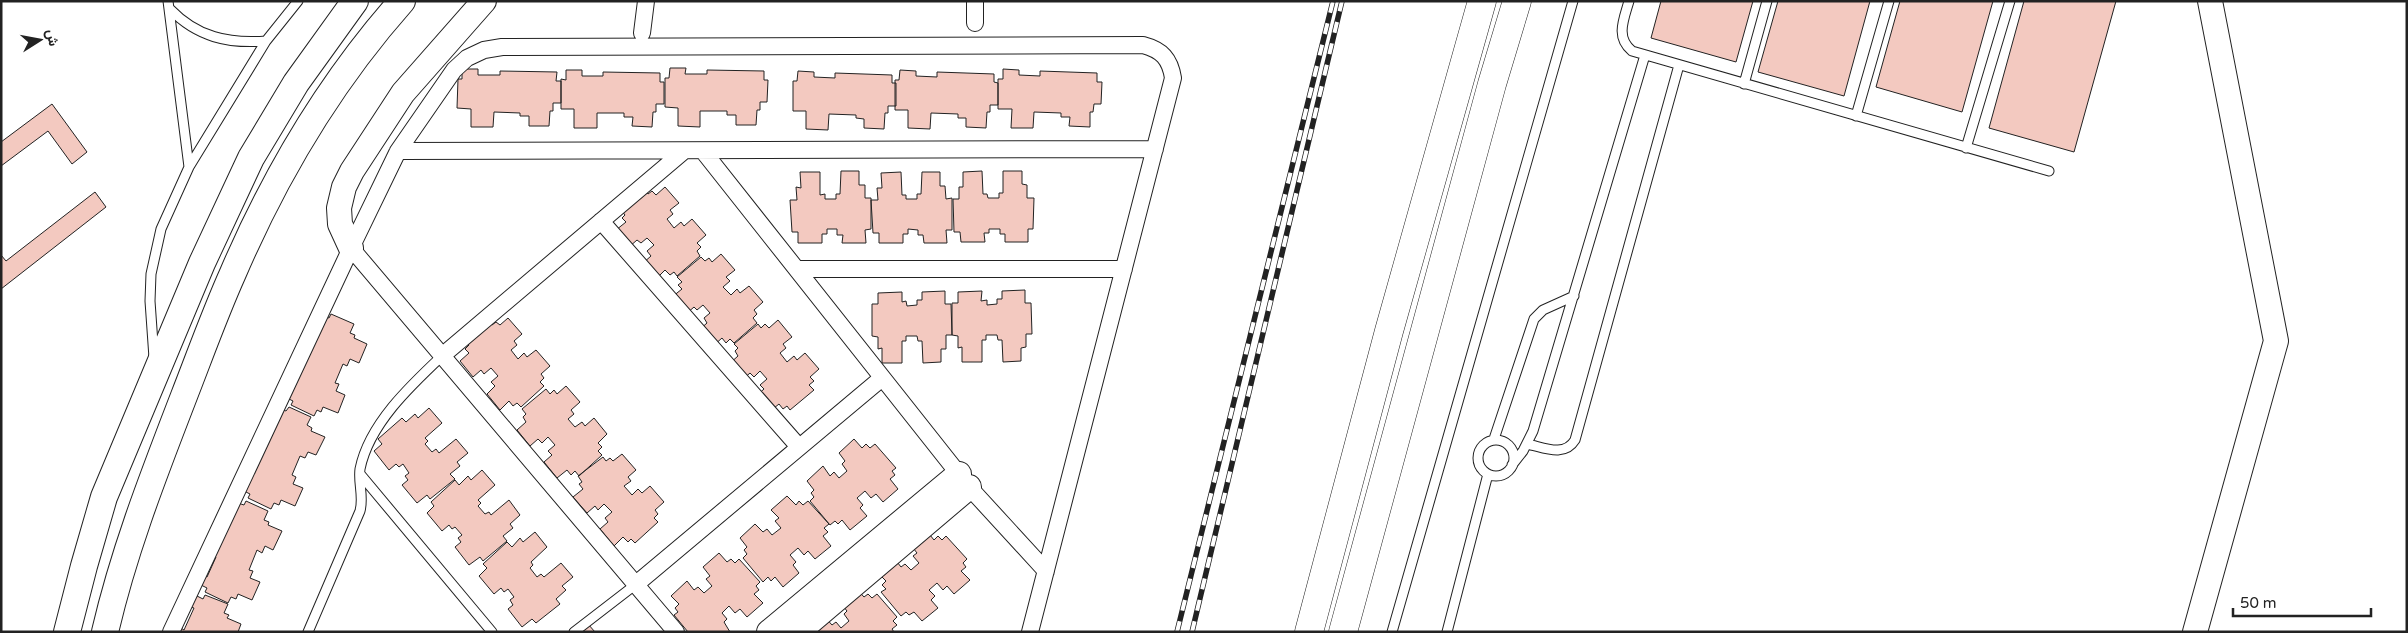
<svg xmlns="http://www.w3.org/2000/svg" width="2408" height="633" font-family="'Varela Round',Vazirmatn,sans-serif">
  <rect width="100%" height="100%" fill="#fff"/>
  <!-- building -->
  <path fill="#f3c9c0" stroke="#222" d="M1661 1H1753L1736 62 1651 38Z
    M1778 1H1870L1844 96 1758 72Z
    M1900 1H1993L1962 112 1876 87Z
    M2024 1H2116L2074 152 1989 128Z
    M670 68H686L685 74H707V70L764 71V80H768L767 102H760V110H757L756 125H736V115H727V111H700V127L678 126V108L665 107V78H669Z
    M462 69H478V75H500V71L557 72 556 81H561V103H553V111H550L549 126H529V116H520V113L494 112 493 127H471V109L457 108 458 79H462Z
    M1003 69 1019 70V75L1040 76V71L1097 73V82H1102L1101 104H1094L1093 112H1090V127L1069 126 1070 117H1061V113L1034 112 1033 128H1011L1012 109H998V79H1003Z
    M566 70H582V76H603V72L660 73V82H664V104H656V112H653L652 127 632 126 633 117H624V113H597V128H574V109H561V79L566 80Z
    M900 70 916 71V76L937 77V72L994 74V82L998 83V105H990V112H987L986 128 966 127V118H958V114L931 113 930 129 908 128V110H895V80H899Z
    M798 71 814 72V77L835 78V73L892 75V83H896V106H888V113H885L884 129 864 128V119L856 118V115L829 114 828 130 806 129V111H793V81H797Z
    M52 104 87 152 72 164 48 131 1 166V142Z
    M841 171H859V185H865V198H871V229L865 230 866 243H842L843 235H837V229H827V234H822V243H798V232H792L790 200H797L796 187 801 188 800 172H820V195L825 194V199H836V194H840Z
    M982 171 983 194H987L988 198H999V193H1003V171H1022V184L1027 185V198H1034L1033 229H1028V242H1005V234H1000V229H989V233H984L985 242H961L960 232H954L953 199H959V187H963V172Z
    M901 172 902 195H906V199H917V194H921L922 172H940V186H945L946 199 952 198V230H946L947 243H924L923 235H918V230L908 229V234H903V243H879V233H873L871 200H878L877 188H882L881 173Z
    M665 187 679 203 670 210 673 214 667 219 674 228 681 222 684 226 692 219 706 235 697 243 701 247 697 251 700 256 677 276 674 272 670 275 665 270 656 279 643 263 651 256 647 251 654 245 647 238 641 243 637 240 629 247 616 230 626 222 622 218 625 215 621 210 645 190 648 194 652 191 656 195Z
    M95 192 106 207 1 289V255L6 261Z
    M721 254 735 270 726 277 730 281 723 287 731 295 737 289 740 293 749 286 763 302 754 310 757 314 753 318 757 323 734 343 730 339 726 343 722 338 713 346 699 330 707 323 704 318 710 313 703 305 697 310 694 307 686 314 672 297 682 289 678 285 682 282 677 277 701 257 705 261 709 258 712 262Z
    M1025 290V303H1031L1032 334H1026V347L1021 348V361L1003 362 1002 340H998L997 335H986V340H982V362H962V347L958 348V336L952 335V303H958V292L982 291 981 301 987 300V305L997 304V299H1002V291Z
    M945 291V304H951L952 335H946V349H941V362L923 363 922 341H918L917 336H906V341H902V363H882V348L878 349V337L872 336V304H878V293L902 292V302L906 301 907 306 917 305V300H922V292Z
    M331 314 354 324 350 333 355 335 354 338 367 344 359 363 350 359 347 366 343 364 335 383 339 384 336 391 345 395 338 413 323 407 321 412 317 410 314 416 291 405 293 401 285 397 321 315 329 318Z
    M508 318 522 334 514 341 517 345 511 350 518 359 524 353 527 357 536 350 550 366 541 374 544 378 540 382 544 386 521 407 517 403 513 406 509 401 500 410 487 394 495 386 491 382 498 376 491 368 484 374 481 370 473 377 460 361 469 353 465 349 469 345 465 340 489 321 492 325 496 322 500 325Z
    M778 320 792 337 783 344 786 348 780 353 787 362 794 356 797 360 805 353 819 369 810 377 814 381 809 385 814 390 790 410 787 406 783 409 779 404 769 412 756 396 764 389 760 385 767 379 760 371 754 377 750 373 742 380 729 364 738 356 735 351 738 348 734 344 758 324 761 328 765 324 769 328Z
    M566 386 580 402 571 410 574 414 568 419 575 427 582 422 585 426 594 418 607 434 598 443 602 447 598 451 602 455 579 476 575 471 571 475 567 470 557 478 544 462 552 455 548 451 555 445 548 437 542 443 538 439 530 446 517 430 526 422 523 417 526 414 522 409 546 389 550 394 554 390 557 394Z
    M289 407 311 417 307 425 312 428 311 431 325 437 316 455 308 452 305 458 300 456 292 475 296 477 293 484 303 488 295 506 281 500 279 505 274 503 271 509 248 498 250 494 242 490 278 408 286 411Z
    M429 408 442 423 425 438 428 441 425 444 432 452 436 449 439 453 456 439 468 453 457 462 460 466 450 474 455 479 430 499 427 495 417 503 402 485 408 480 405 476 409 473 403 464 399 467 396 464 389 470 374 451 382 444 378 439 402 418 406 422 415 414 418 418Z
    M854 439 862 448 866 444 870 448 875 444 896 468 892 471 895 475 890 479 898 489 883 502 876 494 871 498 865 491 857 498 863 505 860 508 867 516 850 530 842 520 838 524 835 521 830 525 810 501 814 497 811 493 814 490 807 481 823 466 830 476 834 472 839 478 847 471 842 464 845 461 839 453Z
    M622 454 636 470 628 477 631 481 624 486 632 495 638 489 642 493 650 486 664 502 655 510 658 514 654 518 658 522 635 543 631 539 628 542 623 537 614 546 600 529 608 522 605 518 612 512 604 504 598 510 595 506 587 513 573 497 583 489 579 484 582 482 578 476 603 457 606 461 610 458 613 461Z
    M482 470 495 485 478 500 481 503 478 506 485 514 489 512 491 515 509 500 520 515 510 524 513 528 503 536 507 541 483 561 480 557 469 565 455 547 461 542 458 538 462 535 455 527 452 529 449 525 442 531 427 513 434 506 431 502 455 480 459 485 468 476 471 480Z
    M787 496 796 505 799 501 803 505 808 501 829 524 824 528 828 532 823 536 831 546 815 559 808 551 804 555 798 548 790 555 796 562 793 565 799 573 783 587 775 577 771 581 768 577 763 582 743 558 747 554 744 550 747 547 740 538 755 524 763 532 767 529 772 535 781 528 775 521 779 518 771 510Z
    M246 501 268 511 264 520 269 522 268 525 282 531 273 550 265 546 262 553 257 550 249 570 253 571 250 578 260 582 252 600 238 594 236 599 231 597 228 603 205 592 207 588 199 584 203 575 207 577 216 557 212 555 235 502 244 505Z
    M926 530 934 540 938 536 942 540 946 536 967 559 963 563 966 567 961 571 970 580 954 594 947 586 943 590 937 583 929 590 935 596 931 600 938 608 922 621 914 612 909 615 906 612 901 616 881 592 886 589 882 585 886 581 878 573 894 558 901 567 905 564 911 570 919 563 913 556 917 553 910 544Z
    M535 532 547 547 531 562 533 565 530 568 537 577 541 574 544 577 561 563 573 577 562 586 566 590 556 599 560 604 536 623 532 619 522 627 508 609 513 605 510 600 514 597 508 589 504 592 501 588 494 594 479 576 487 568 483 564 507 542 512 547 520 538 523 542Z
    M719 553 727 562 731 559 735 563 739 559 760 582 756 586 759 590 754 594 763 603 747 617 740 609 735 613 729 606 722 613 727 619 724 622 730 632H688L674 615 678 612 675 608 679 604 671 596 687 581 694 590 698 587 704 593 712 586 706 579 710 576 703 567Z
    M856 588 864 597 868 594 872 598 877 594 897 617 893 621 897 625 892 629 894 632H810L824 616 832 625 836 622 841 628 849 621 844 614 847 611 840 602Z
    M195 595 203 599 205 595 228 604 224 613 229 615 227 618 241 624 238 632H179L181 628 184 630 194 608 190 607Z
    M588 624 595 632H580Z"/>
  <g fill="none" stroke-linecap="round" stroke-linejoin="round">
    <defs>
      <path id="lane" d="M168 1 189 167
        M1629 1C1624 19 1615 37 1632 51L2049 171
        M170 9C197 37 228 44 266 41
        M1744 84 1767 1
        M1856 116 1889 1
        M1966 148 2010 1
        M154 358 150 301 151 274 161 229 189 167 266 41 298 1
        M1494 439 1534 319 1543 310 1574 296
        M1478 458a18 18 0 1 1 36 0a18 18 0 1 1-36 0Z
        M1527 444C1543 447 1564 458 1575 440L1679 65
        M1512 465 1523 451 1533 431 1645 55
        M360 474 492 632
        M308 632 360 511C364 497 358 483 360 469 369 424 411 385 443 355
        M574 632 635 585
        M1392 632 1573 1
        M1447 632 1488 474"/>
      <path id="street" d="M975 1V23
        M642 33 646 1
        M398 151 1155 149
        M703 151 969 487 1046 571
        M601 221 799 447
        M351 248 676 632
        M797 269H1124
        M443 355 684 151
        M635 585 882 378
        M171 632 351 248 398 151 454 70 467 58 484 50 502 47 1143 45C1162 50 1170 59 1173 78L1030 632"/>
      <path id="secondary" d="M351 248 340 224 339 208 344 187 352 171 403 93 484 1
        M769 632 959 474
        M798 632 969 487
        M2195 632 2276 341 2210 1"/>
      <path id="primary" d="M67 632 84 566 104 497 202 263 251 158 296 83 355 1
        M105 632C124 550 154 474 184 396 200 355 215 313 233 273 275 175 331 81 402 1"/>
      <path id="highway" d="M1309 632 1389 331 1482 1
        M1343 632 1492 84 1517 1"/>
    </defs>
    <!-- lane casing -->
    <use href="#lane" stroke="#222" stroke-width="11"/>
    <!-- street casing -->
    <use href="#street" stroke="#222" stroke-width="18"/>
    <!-- secondary casing -->
    <use href="#secondary" stroke="#222" stroke-width="26"/>
    <!-- primary casing -->
    <use href="#primary" stroke="#222" stroke-width="28"/>
    <!-- highway casing -->
    <use href="#highway" stroke="#222" stroke-width="29"/>
    <!-- lane -->
    <use href="#lane" stroke="#fff" stroke-width="9"/>
    <!-- street -->
    <use href="#street" stroke="#fff" stroke-width="16"/>
    <!-- secondary -->
    <use href="#secondary" stroke="#fff" stroke-width="24"/>
    <!-- primary -->
    <use href="#primary" stroke="#fff" stroke-width="26"/>
    <!-- highway -->
    <use href="#highway" stroke="#fff" stroke-width="28"/>
    <defs>
      <path id="rail" d="M1177 632 1333 1
        M1192 632 1342 1"/>
    </defs>
    <!-- rail casing -->
    <use href="#rail" stroke="#222" stroke-width="5.5"/>
    <!-- rail -->
    <use href="#rail" stroke="#fff" stroke-width="4" stroke-dasharray="11" stroke-linecap="butt"/>
  </g>
  <!-- border -->
  <rect width="2408" height="633" fill="none" stroke="#222222" stroke-width="5"/>
  <!-- north arrow -->
  <g transform="translate(40 40) rotate(79)" stroke="#ffffff" stroke-width="4" paint-order="stroke">
  <path d="M0-4L9 19L0 12L-9 19Z" fill="#222222"/>
  <text y="-8" font-size="14" font-weight="bold" text-anchor="middle" fill="#222222">ش</text>
  </g>
  <!-- scale -->
  <path d="M2233 608v8h138v-8" fill="none" stroke="#222222" stroke-width="2.5"/>
  <text x="2240" y="608" font-size="15" fill="#222222" stroke="#ffffff" stroke-width="4" paint-order="stroke">50 m</text>
</svg>
